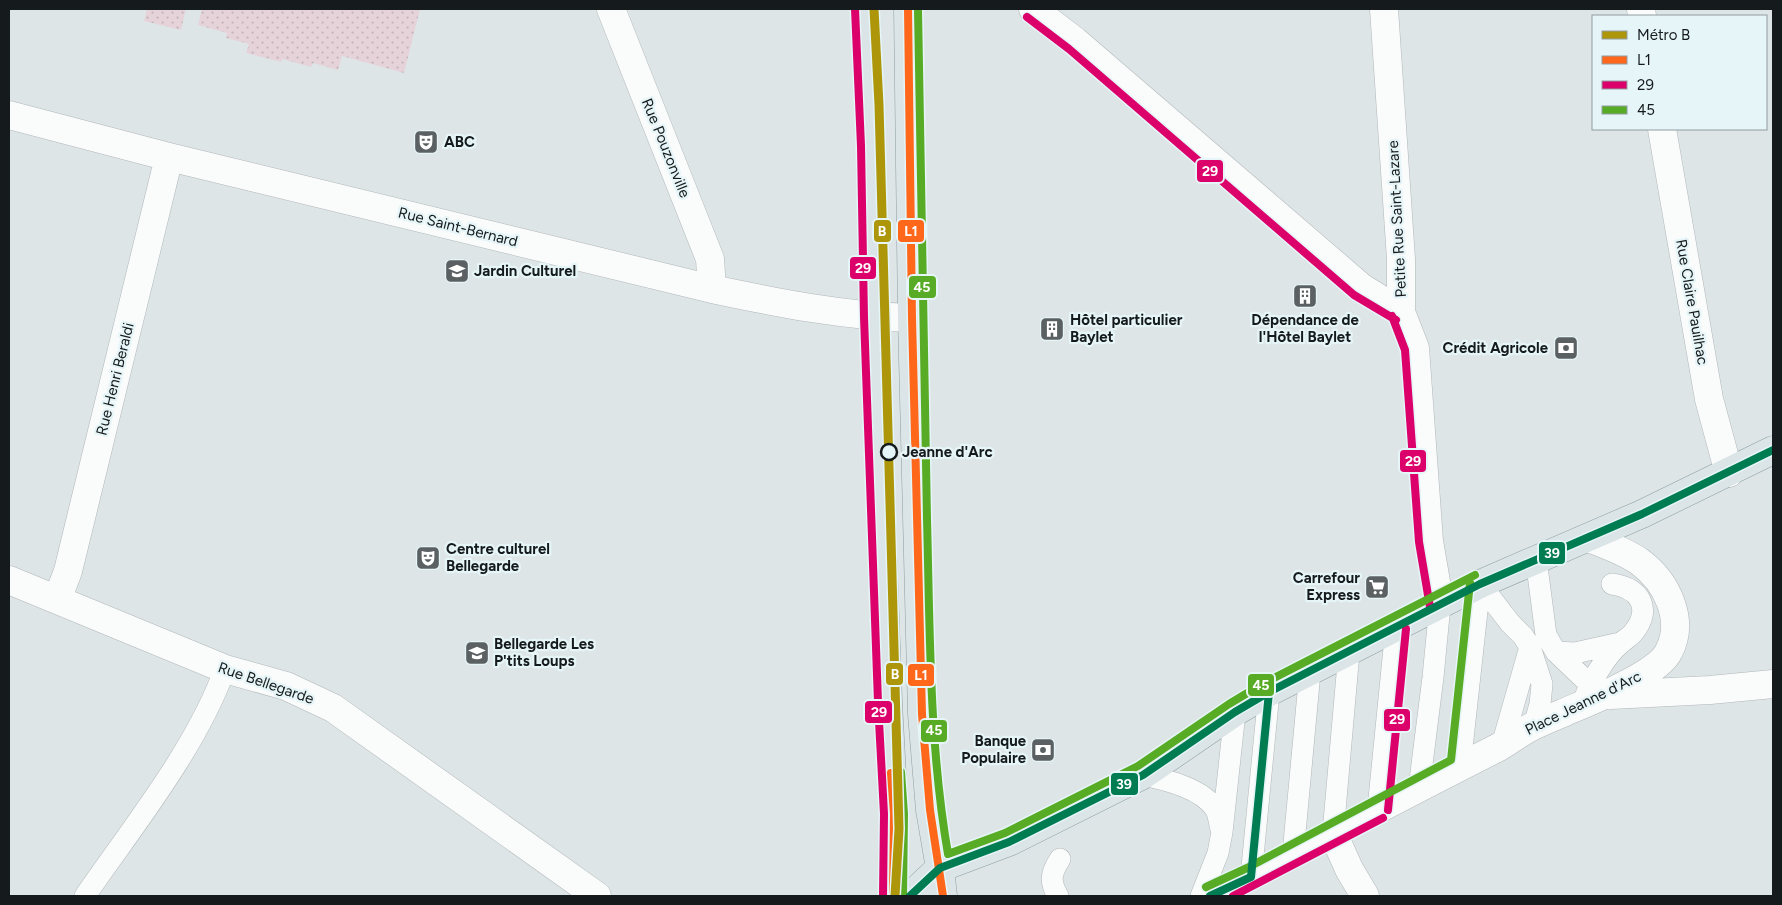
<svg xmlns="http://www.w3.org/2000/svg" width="1782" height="905" font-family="Figtree,sans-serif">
  <defs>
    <pattern id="garden-dots" width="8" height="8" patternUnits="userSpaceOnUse" patternTransform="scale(1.25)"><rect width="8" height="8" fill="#e6d3da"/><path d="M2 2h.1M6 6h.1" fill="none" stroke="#c4b5ba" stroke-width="1.8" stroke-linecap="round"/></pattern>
  </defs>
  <rect width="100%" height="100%" fill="#dde5e7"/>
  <!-- garden -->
  <path fill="url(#garden-dots)" d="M147 9H186L181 30 144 21Z
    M202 9H420L404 73 342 56 338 70 313 63 311 67 282 59 281 62 246 53 249 44 226 38 227 33 198 25Z"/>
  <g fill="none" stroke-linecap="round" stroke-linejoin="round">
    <defs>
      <path id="service" d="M1536 559 1546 635 1556 652 1600 694
        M1480 584 1510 623 1523 636 1530 647 1542 684 1540 704 1534 726
        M1556 652 1575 653 1620 643
        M1582 705C1586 694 1590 683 1597 673 1603 663 1612 650 1621 643 1625 639 1630 637 1633 633 1653 609 1640 588 1612 584
        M1502 745 1530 647
        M1460 766 1480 584
        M1143 775C1166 780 1203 788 1216 810 1219 816 1219 823 1221 829
        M1419 788 1433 677 1440 605
        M1378 809 1396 628
        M1333 833 1349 652
        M1293 854 1310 672
        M1251 877 1269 692
        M85 896C134 825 195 750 225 669
        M1058 896C1049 881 1051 873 1060 859
        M1201 896 1218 853 1222 832 1235 712"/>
      <path id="minor" d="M611 9 710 259 712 289
        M1033 9 1075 41 1361 287 1401 312
        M1384 9 1401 259V312L1415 348 1429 541 1440 605
        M1641 9 1642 16
        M9 115 169 157 712 289C778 303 844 316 912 318
        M1662 129 1709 399 1729 473
        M9 580 225 669 286 686 333 708 597 896
        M57 600 68 571 169 157
        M1611 695 1710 690 1773 684
        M1333 833 1349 869 1365 896
        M1210 896C1253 877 1293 854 1335 832 1389 803 1444 775 1499 747 1511 740 1522 731 1535 725 1544 721 1553 717 1563 713 1588 702 1658 675 1669 651 1685 620 1667 582 1640 562 1625 551 1606 545 1589 538"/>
      <path id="primary" d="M865 9 871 146 874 317 888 702 894 814 893 896
        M908 9 912 318 922 714 930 810 940 868 943 896
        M910 896 940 868 1009 842 1143 775 1235 712 1269 692 1480 584 1642 514 1773 450"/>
    </defs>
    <!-- service casing -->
    <use href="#service" stroke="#b2b7b9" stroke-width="22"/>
    <!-- minor casing -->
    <use href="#minor" stroke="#b2b7b9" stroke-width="29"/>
    <!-- primary casing -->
    <use href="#primary" stroke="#8e9fa2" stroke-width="29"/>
    <!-- service -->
    <use href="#service" stroke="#fafbfb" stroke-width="21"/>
    <!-- minor -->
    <use href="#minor" stroke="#fafbfb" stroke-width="28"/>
    <!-- primary -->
    <use href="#primary" stroke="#dbe4e6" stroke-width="28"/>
    <defs>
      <path id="bus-1" d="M908 9 912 318 922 714 930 810 943 896
        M891 773 894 814 893 896"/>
      <path id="bus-2" d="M855 9 861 146 864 317 878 702 884 814 883 896
        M1027 17 1069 49 1354 295 1396 320
        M1392 316 1405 350 1419 542 1430 607
        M1388 810 1406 629
        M1233 896 1383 818"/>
      <path id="bus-3" d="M918 9C920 179 923 349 927 519 930 631 929 744 948 854L1005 833 1138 766 1229 704 1264 683 1475 575
        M901 772 904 814 903 896
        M1206 887 1247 868 1451 760 1470 583"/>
      <path id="bus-4" d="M910 896 940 868 1009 842 1143 775 1235 712 1269 692 1480 584 1642 514 1773 450
        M1210 896 1251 877 1269 692"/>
    </defs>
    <!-- bus-1 casing -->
    <use href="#bus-1" stroke="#e6f5f8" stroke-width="11"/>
    <!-- bus-2 casing -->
    <use href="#bus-2" stroke="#e6f5f8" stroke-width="11"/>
    <!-- bus-3 casing -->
    <use href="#bus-3" stroke="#e6f5f8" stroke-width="11"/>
    <!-- bus-4 casing -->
    <use href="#bus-4" stroke="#e6f5f8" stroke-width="11"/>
    <!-- bus-1 -->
    <use href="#bus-1" stroke="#ff671b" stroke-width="8"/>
    <!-- bus-2 -->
    <use href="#bus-2" stroke="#dc006b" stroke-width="8"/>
    <!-- bus-3 -->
    <use href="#bus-3" stroke="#58ac25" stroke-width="8"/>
    <!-- bus-4 -->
    <use href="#bus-4" stroke="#007c52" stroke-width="8"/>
    <defs>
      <path id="metro-1" d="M874 9 879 105 899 829 895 896"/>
    </defs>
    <!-- metro-1 casing -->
    <use href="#metro-1" stroke="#e6f5f8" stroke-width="12"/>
    <!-- metro-1 -->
    <use href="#metro-1" stroke="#ad960a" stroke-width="9"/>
  </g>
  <!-- icons -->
  <defs>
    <symbol id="theatre-square" viewBox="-11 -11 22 22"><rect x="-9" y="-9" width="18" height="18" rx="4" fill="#5b6163" stroke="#e6f5f8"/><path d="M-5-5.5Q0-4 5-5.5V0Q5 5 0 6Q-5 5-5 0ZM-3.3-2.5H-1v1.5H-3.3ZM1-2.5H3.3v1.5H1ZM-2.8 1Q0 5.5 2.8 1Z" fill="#fff"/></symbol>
    <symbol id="school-square" viewBox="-11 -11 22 22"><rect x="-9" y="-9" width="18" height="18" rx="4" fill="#5b6163" stroke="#e6f5f8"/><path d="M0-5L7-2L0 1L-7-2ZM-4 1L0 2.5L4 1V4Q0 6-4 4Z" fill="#fff"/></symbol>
    <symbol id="building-square" viewBox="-11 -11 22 22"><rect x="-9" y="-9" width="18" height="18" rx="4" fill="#5b6163" stroke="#e6f5f8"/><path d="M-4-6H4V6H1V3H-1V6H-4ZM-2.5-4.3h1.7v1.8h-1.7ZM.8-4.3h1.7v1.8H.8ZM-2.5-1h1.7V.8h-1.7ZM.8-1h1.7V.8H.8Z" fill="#fff"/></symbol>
    <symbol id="bank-square" viewBox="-11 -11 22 22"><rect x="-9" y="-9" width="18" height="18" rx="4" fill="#5b6163" stroke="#e6f5f8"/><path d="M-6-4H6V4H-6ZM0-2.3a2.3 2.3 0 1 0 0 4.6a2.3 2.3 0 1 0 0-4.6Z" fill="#fff"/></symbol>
    <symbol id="supermarket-square" viewBox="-11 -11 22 22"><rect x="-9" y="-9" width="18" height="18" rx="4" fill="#5b6163" stroke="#e6f5f8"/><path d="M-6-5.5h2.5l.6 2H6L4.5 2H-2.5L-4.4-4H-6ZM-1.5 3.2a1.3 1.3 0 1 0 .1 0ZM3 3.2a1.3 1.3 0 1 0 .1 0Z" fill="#fff"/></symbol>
  </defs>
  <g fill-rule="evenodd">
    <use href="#theatre-square" x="412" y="128" width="28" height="28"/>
    <use href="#school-square" x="443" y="257" width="28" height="28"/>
    <use href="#building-square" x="1291" y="282" width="28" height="28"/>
    <use href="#building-square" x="1038" y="315" width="28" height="28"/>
    <use href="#bank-square" x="1552" y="334" width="28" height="28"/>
    <use href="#theatre-square" x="414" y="544" width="28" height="28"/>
    <use href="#supermarket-square" x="1363" y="573" width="28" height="28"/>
    <use href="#school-square" x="463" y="639" width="28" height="28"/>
    <use href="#bank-square" x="1029" y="736" width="28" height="28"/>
  </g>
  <!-- markers -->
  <circle fill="#e6f5f8" stroke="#151a1c" stroke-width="2.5" cx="889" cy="452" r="8"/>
  <g text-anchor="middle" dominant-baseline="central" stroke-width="4.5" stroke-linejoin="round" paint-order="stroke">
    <!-- poi labels -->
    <g font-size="15" font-weight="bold" fill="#151a1c" stroke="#e6f5f8" text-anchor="start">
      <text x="444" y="142">ABC</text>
      <text x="474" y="271">Jardin Culturel</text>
      <text x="1070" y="320">Hôtel particulier<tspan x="1070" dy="17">Baylet</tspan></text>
      <text x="1305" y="320" text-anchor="middle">Dépendance de<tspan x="1305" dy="17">l'Hôtel Baylet</tspan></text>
      <text x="1548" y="348" text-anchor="end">Crédit Agricole</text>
      <text x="446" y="549">Centre culturel<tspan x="446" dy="17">Bellegarde</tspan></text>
      <text x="1360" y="578" text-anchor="end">Carrefour<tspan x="1360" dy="17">Express</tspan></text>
      <text x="494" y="644">Bellegarde Les<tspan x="494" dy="17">P'tits Loups</tspan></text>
      <text x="1026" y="741" text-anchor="end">Banque<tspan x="1026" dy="17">Populaire</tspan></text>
    </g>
    <!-- street labels -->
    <g font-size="15" fill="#151a1c" stroke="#e6f5f8">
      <text transform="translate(666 148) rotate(68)">Rue Pouzonville</text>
      <text transform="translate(1397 219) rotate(-93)">Petite Rue Saint-Lazare</text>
      <text transform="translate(458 227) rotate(14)">Rue Saint-Bernard</text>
      <text transform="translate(1692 302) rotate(80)">Rue Claire Pauilhac</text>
      <text transform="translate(115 379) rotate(-76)">Rue Henri Beraldi</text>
      <text transform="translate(266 683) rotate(19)">Rue Bellegarde</text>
      <text transform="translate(1583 703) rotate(-26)">Place Jeanne d'Arc</text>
    </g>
    <!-- stop labels -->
    <g font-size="15" font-weight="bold" fill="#151a1c" stroke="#e6f5f8" text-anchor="start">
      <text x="902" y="452">Jeanne d'Arc</text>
    </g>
  </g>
  <g stroke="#e6f5f8" stroke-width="2">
    <rect x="1196" y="159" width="28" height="24" rx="5" fill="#dc006b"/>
    <rect x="873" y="219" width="19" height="24" rx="5" fill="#ad960a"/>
    <rect x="897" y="219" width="28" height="24" rx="5" fill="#ff671b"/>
    <rect x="849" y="256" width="28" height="24" rx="5" fill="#dc006b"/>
    <rect x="908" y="275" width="29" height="24" rx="5" fill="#58ac25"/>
    <rect x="1399" y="449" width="28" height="24" rx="5" fill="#dc006b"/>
    <rect x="1538" y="541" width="28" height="24" rx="5" fill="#007c52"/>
    <rect x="885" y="662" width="19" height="24" rx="5" fill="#ad960a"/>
    <rect x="907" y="663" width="28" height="24" rx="5" fill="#ff671b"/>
    <rect x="1247" y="673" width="28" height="24" rx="5" fill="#58ac25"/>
    <rect x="864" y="700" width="29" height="24" rx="5" fill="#dc006b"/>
    <rect x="1383" y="708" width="28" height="24" rx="5" fill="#dc006b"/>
    <rect x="920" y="719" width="28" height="24" rx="5" fill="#58ac25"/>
    <rect x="1110" y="772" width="29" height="24" rx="5" fill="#007c52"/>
  </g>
  <g font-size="14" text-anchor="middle" font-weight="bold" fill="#fff">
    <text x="1210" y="176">29</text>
    <text x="882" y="236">B</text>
    <text x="911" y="236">L1</text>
    <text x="863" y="273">29</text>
    <text x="922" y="292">45</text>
    <text x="1413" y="466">29</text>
    <text x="1552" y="558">39</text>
    <text x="895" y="679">B</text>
    <text x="921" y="680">L1</text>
    <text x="1261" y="690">45</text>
    <text x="879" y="717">29</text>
    <text x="1397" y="724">29</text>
    <text x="934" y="735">45</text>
    <text x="1124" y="789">39</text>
  </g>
  <!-- border -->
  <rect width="1782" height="905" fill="none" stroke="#151a1c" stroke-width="20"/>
  <!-- legend -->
  <rect x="1592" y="15" width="175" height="115" fill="#e6f5f8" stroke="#929da0"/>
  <rect x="1602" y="31" width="25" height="8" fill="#ad960a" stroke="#929da0"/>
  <text x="1637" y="40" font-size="15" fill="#151a1c">Métro B</text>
  <rect x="1602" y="56" width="25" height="8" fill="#ff671b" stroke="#929da0"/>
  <text x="1637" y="65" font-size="15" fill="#151a1c">L1</text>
  <rect x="1602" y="81" width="25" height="8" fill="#dc006b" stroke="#929da0"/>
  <text x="1637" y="90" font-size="15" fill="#151a1c">29</text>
  <rect x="1602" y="106" width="25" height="8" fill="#58ac25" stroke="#929da0"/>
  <text x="1637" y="115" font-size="15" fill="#151a1c">45</text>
</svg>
